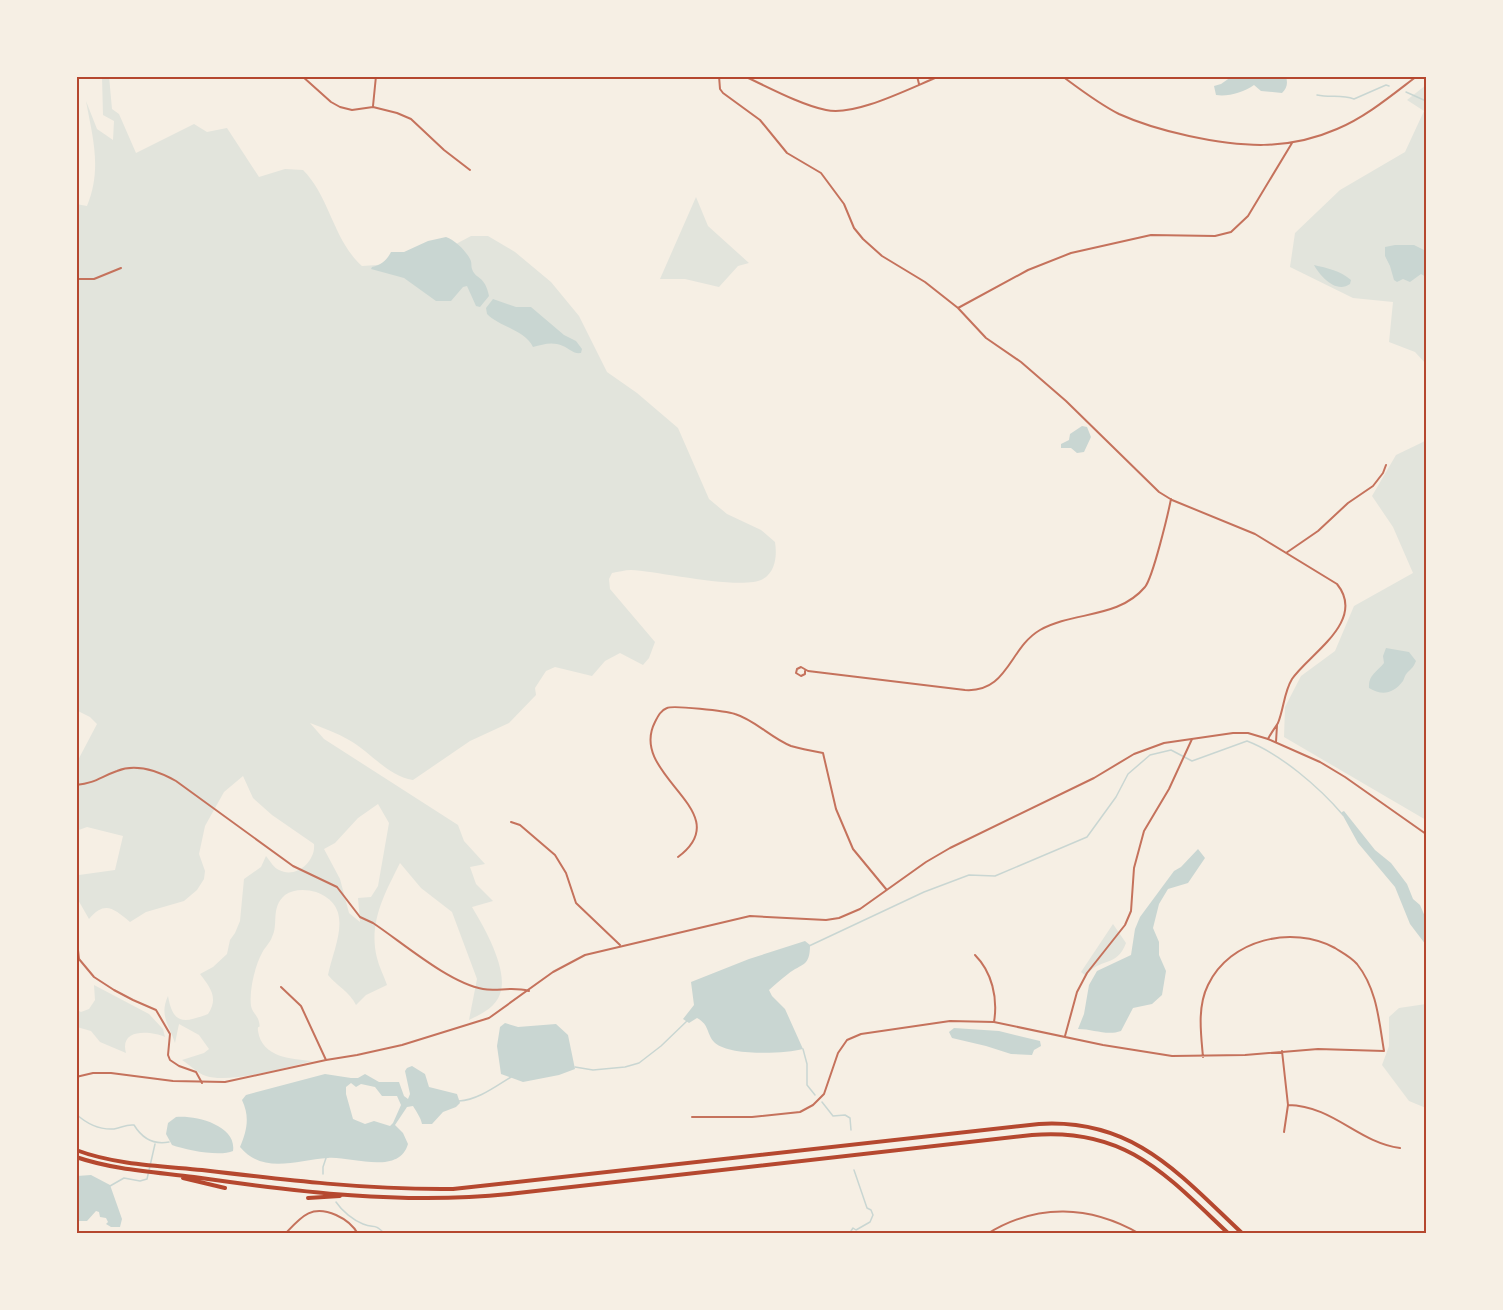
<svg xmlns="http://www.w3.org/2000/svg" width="1503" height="1310" font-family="Montserrat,sans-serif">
  <rect width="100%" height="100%" fill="#f6efe4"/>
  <!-- green -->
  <path fill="#e2e4dc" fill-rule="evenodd" d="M109 76 112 109 119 114 136 153 194 124 207 132 227 128 259 177 285 169 303 170C330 197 333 240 362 266L391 264 456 244 471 236H488L515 252 551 282 579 316 607 372 637 393 678 428 709 499 727 514 761 530 775 542C777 555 776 571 763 579 742 591 658 571 631 570 625 570 618 572 612 573L609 579 610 589 655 642 649 658 643 665 620 653 605 661 592 676 555 667 546 671 535 688 536 695 509 723 470 741 413 780C387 776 371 752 349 740 337 733 323 728 310 723L324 739 458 825 464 841 485 864 470 867 476 884 493 901 472 907C484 927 509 970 500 994 495 1008 481 1014 469 1020L477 979 452 912 421 888 400 863C385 893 368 923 377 958 379 967 384 976 387 985L366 995 356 1005C350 992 337 986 328 975 334 945 356 907 316 892 306 889 293 889 285 895 270 908 279 924 272 937 270 943 265 947 262 953 255 966 249 990 251 1006 252 1012 258 1016 259 1022 261 1031 257 1023 258 1031 262 1058 292 1059 313 1061 287 1067 230 1084 206 1076 197 1073 190 1065 182 1060L204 1053 209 1049 199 1035 179 1024 175 1043C169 1024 159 1016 168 996 173 1025 184 1023 208 1014 219 998 210 987 200 974L213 967 227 954 230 940 235 933 240 921 244 879 261 867 266 856C270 861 274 868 279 870 296 879 316 861 314 844L272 815 253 798 243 776 224 792 205 826 199 854 205 871 204 879 197 890 184 901 146 912 130 922C114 909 105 900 89 919L77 898 76 868 79 875 115 870 123 836 87 827 76 831 77 762 97 724 90 717 76 710V204L87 206C102 169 93 139 86 101L97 129 113 140 114 121 103 115 102 77ZM378 804 389 823 378 886 371 897 358 898 360 922 349 913 340 879 324 849 335 843 358 818Z
    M1426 85V364L1415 352 1389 342 1393 302 1353 298 1290 267 1295 233 1340 190 1405 152 1424 111 1407 100Z
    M696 197 708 226 749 263 738 266 719 287 685 279H660Z
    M1426 439V820L1284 737 1285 707 1301 676 1335 651 1354 606 1413 573 1393 527 1372 496 1396 455 1423 442Z
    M1113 924 1126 943C1117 968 1099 957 1086 976L1081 972Z
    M94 985 149 1014 163 1029 165 1037C151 1031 119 1028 126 1053L100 1042 91 1031 77 1027V1010L81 1012 89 1009 95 1000Z
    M1426 1004V1108L1409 1101 1382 1065 1389 1046V1017L1399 1008Z"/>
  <!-- water -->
  <path fill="#c9d6d2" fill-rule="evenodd" d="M1231 77H1286C1288 83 1287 88 1282 93L1261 91 1254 85C1244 92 1228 97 1216 95L1214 86 1221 84Z
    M446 237C455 240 466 251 470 259 472 262 471 266 472 269 476 280 485 275 489 296L480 307 476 306 467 286 463 287 451 301H436L404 278 371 269 372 267C381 265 387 260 391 252H404L428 241Z
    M1395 245H1414L1426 251V277L1421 274 1410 282 1403 279 1397 282 1394 280 1390 266 1385 256V247Z
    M1314 265C1327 268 1341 271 1351 280L1350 284C1336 294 1320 276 1314 265Z
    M493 299 516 307H531L564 335 576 341 582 349 581 353C573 354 570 349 563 346 551 341 543 345 533 347 525 330 500 327 487 314L486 308Z
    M1082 426 1087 427 1091 437 1084 452 1077 453 1071 448H1061V444L1069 440 1070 434Z
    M1386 648 1409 652 1416 661C1413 668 1412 668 1407 673 1405 675 1404 679 1403 681 1393 694 1382 696 1369 688 1368 675 1377 672 1384 663L1383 656Z
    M1344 811 1375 850 1391 863 1407 884 1413 899 1420 905 1426 919V945L1410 924 1395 887 1358 843 1342 814V812Z
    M1198 849 1205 858 1188 883 1168 889 1159 904 1153 928 1159 942V955L1166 971 1162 995 1152 1004 1133 1008 1121 1031C1107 1036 1093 1029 1078 1029L1084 1014 1089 985 1097 971 1131 955 1135 929 1140 917 1174 871 1181 867Z
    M805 941 810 945C810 967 802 963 788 974 781 979 775 985 769 990L772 996 785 1009 803 1049C784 1054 730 1056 715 1043 706 1034 710 1025 697 1018L689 1023 683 1019 694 1005 691 982 749 959Z
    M505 1023 518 1027 556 1024 568 1035 575 1069 559 1075 523 1082 501 1074 497 1046 500 1027Z
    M954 1028 999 1031 1040 1041 1041 1046 1034 1050 1032 1055 1011 1054 986 1046 952 1038 949 1032Z
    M412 1066 425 1074 429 1087 457 1094 460 1103 456 1107 443 1112 432 1124H422C421 1118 416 1111 413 1106L407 1107 395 1125 403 1133 408 1144C399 1176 350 1156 328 1158 297 1160 263 1175 240 1147 247 1130 250 1117 242 1100L246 1095 325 1074 351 1078H358L365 1074 379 1082H399L404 1096 408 1099 410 1094 405 1071 407 1068ZM351 1083 356 1087 361 1084 375 1087 382 1096H397L401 1105 393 1123 390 1126 374 1121 365 1124 353 1119 346 1094V1087Z
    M176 1117C195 1115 237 1125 233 1151 220 1157 186 1150 172 1145L166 1134 168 1123Z
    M91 1175 110 1185 122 1219 120 1227H111L106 1224 108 1222 106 1218 100 1217 99 1212 96 1211 87 1221H77V1176Z"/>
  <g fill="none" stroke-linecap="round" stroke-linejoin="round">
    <!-- stream -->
    <path stroke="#c9d6d2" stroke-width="1.5" d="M1406 92 1426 101
      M1317 95C1331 98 1341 94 1354 99L1386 85 1389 86
      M809 946 924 892 969 875 995 876 1087 837 1116 797 1128 774 1150 755 1171 750 1192 761 1247 741C1281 754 1320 788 1343 815
      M803 1049 807 1064V1085L815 1095
      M575 1067 593 1070 625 1067 639 1063 661 1046 688 1020
      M459 1101C478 1100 496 1086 511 1077
      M822 1102 833 1116 845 1115 850 1118 851 1130
      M76 1114C87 1124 99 1130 114 1129 121 1128 126 1124 134 1125 142 1138 154 1145 169 1142
      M323 1174V1167L326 1158
      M110 1186 124 1178 140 1181 147 1179 155 1144
      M336 1202C342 1211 353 1220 363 1224 375 1229 373 1222 385 1234
      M849 1234 853 1228 856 1230 870 1222 873 1215 871 1210 867 1208 854 1170"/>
    <!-- minor -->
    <path stroke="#c5725c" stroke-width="2" d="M302 76 331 102 340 107 352 110 373 107 397 113 411 119 444 150 470 170
      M719 76 720 89 723 93 760 120 787 153 821 173 844 204 854 228 863 239 882 256 925 282 958 308 986 338 1021 362 1066 401 1159 492 1172 500 1255 534 1337 584C1367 621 1309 654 1292 679 1284 692 1284 708 1278 723 1275 728 1271 733 1268 739
      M744 76C768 87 801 105 826 110 855 117 912 87 940 76
      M917 76 919 84
      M1062 76C1081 90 1099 104 1119 114 1141 124 1166 131 1189 136 1241 147 1287 151 1337 129 1366 117 1392 95 1417 76
      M373 106 376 76
      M76 279H94L121 268
      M958 308 1028 270 1071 253 1151 235 1215 236 1231 232 1248 216 1292 143
      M1286 553 1318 531 1348 503 1373 486 1383 473 1386 465
      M805 671V674L801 676 796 673 797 669 801 667 808 671 965 690C1008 693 1009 648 1040 630 1074 611 1118 619 1145 587 1153 577 1168 514 1171 499
      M1276 742 1277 725
      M76 785C96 783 100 777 117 771 137 763 158 771 176 781L293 866 337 887 360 917 373 923C403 943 449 983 483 989 497 992 511 986 529 991
      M511 822 520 825 555 855 566 873 576 903 620 945
      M678 857C740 811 627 776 655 722 658 716 661 710 667 708 673 705 726 711 735 714 755 720 771 738 791 746 801 749 812 751 823 753L836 809 853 849 886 889
      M76 932 79 959 94 977 114 990 133 1000 156 1010 170 1034 168 1055 170 1060 179 1066 196 1072 202 1083
      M975 955C992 972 998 998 994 1022
      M281 987 301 1006 326 1060
      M1065 1036 1077 992 1087 973 1125 925 1131 911 1134 868 1144 831 1169 789 1192 739
      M1282 1051 1288 1105 1284 1132
      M1288 1105C1334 1106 1357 1142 1400 1148
      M692 1117H752L800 1112 813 1105 824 1094 838 1053 847 1040 861 1034 950 1021 994 1022 1103 1045 1172 1056 1245 1055 1318 1049 1384 1051C1379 1021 1377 989 1357 964 1351 957 1343 953 1335 948 1292 925 1230 939 1208 985 1197 1007 1201 1034 1203 1057
      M285 1234C301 1217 311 1204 336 1215 345 1219 353 1225 358 1234
      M987 1234C1037 1203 1090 1205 1140 1234"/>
    <!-- tertiary -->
    <path stroke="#c5725c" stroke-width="2" d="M76 1077 93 1073H111L173 1081 225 1082 326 1060 357 1055 402 1045 489 1018 553 972 585 955 750 916 826 920 839 918 860 909 926 862 950 848 1094 778 1134 754 1164 743 1233 733H1248L1268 739 1320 762 1345 777 1426 834"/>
    <!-- motorway -->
    <path stroke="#b5482f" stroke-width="4" d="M76 1150C116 1165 161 1166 202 1170 285 1180 369 1190 453 1189L1039 1124C1134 1118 1180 1175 1243 1234
      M76 1157C114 1170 155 1172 194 1177 298 1192 404 1205 509 1194L1032 1135C1126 1127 1166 1175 1229 1234
      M183 1178 225 1188
      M308 1198 340 1196"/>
  </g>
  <!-- border -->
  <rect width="1503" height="1310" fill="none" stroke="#f6efe4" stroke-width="156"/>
  <rect x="78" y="78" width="1347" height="1154" fill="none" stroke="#b5482f" stroke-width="2"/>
</svg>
